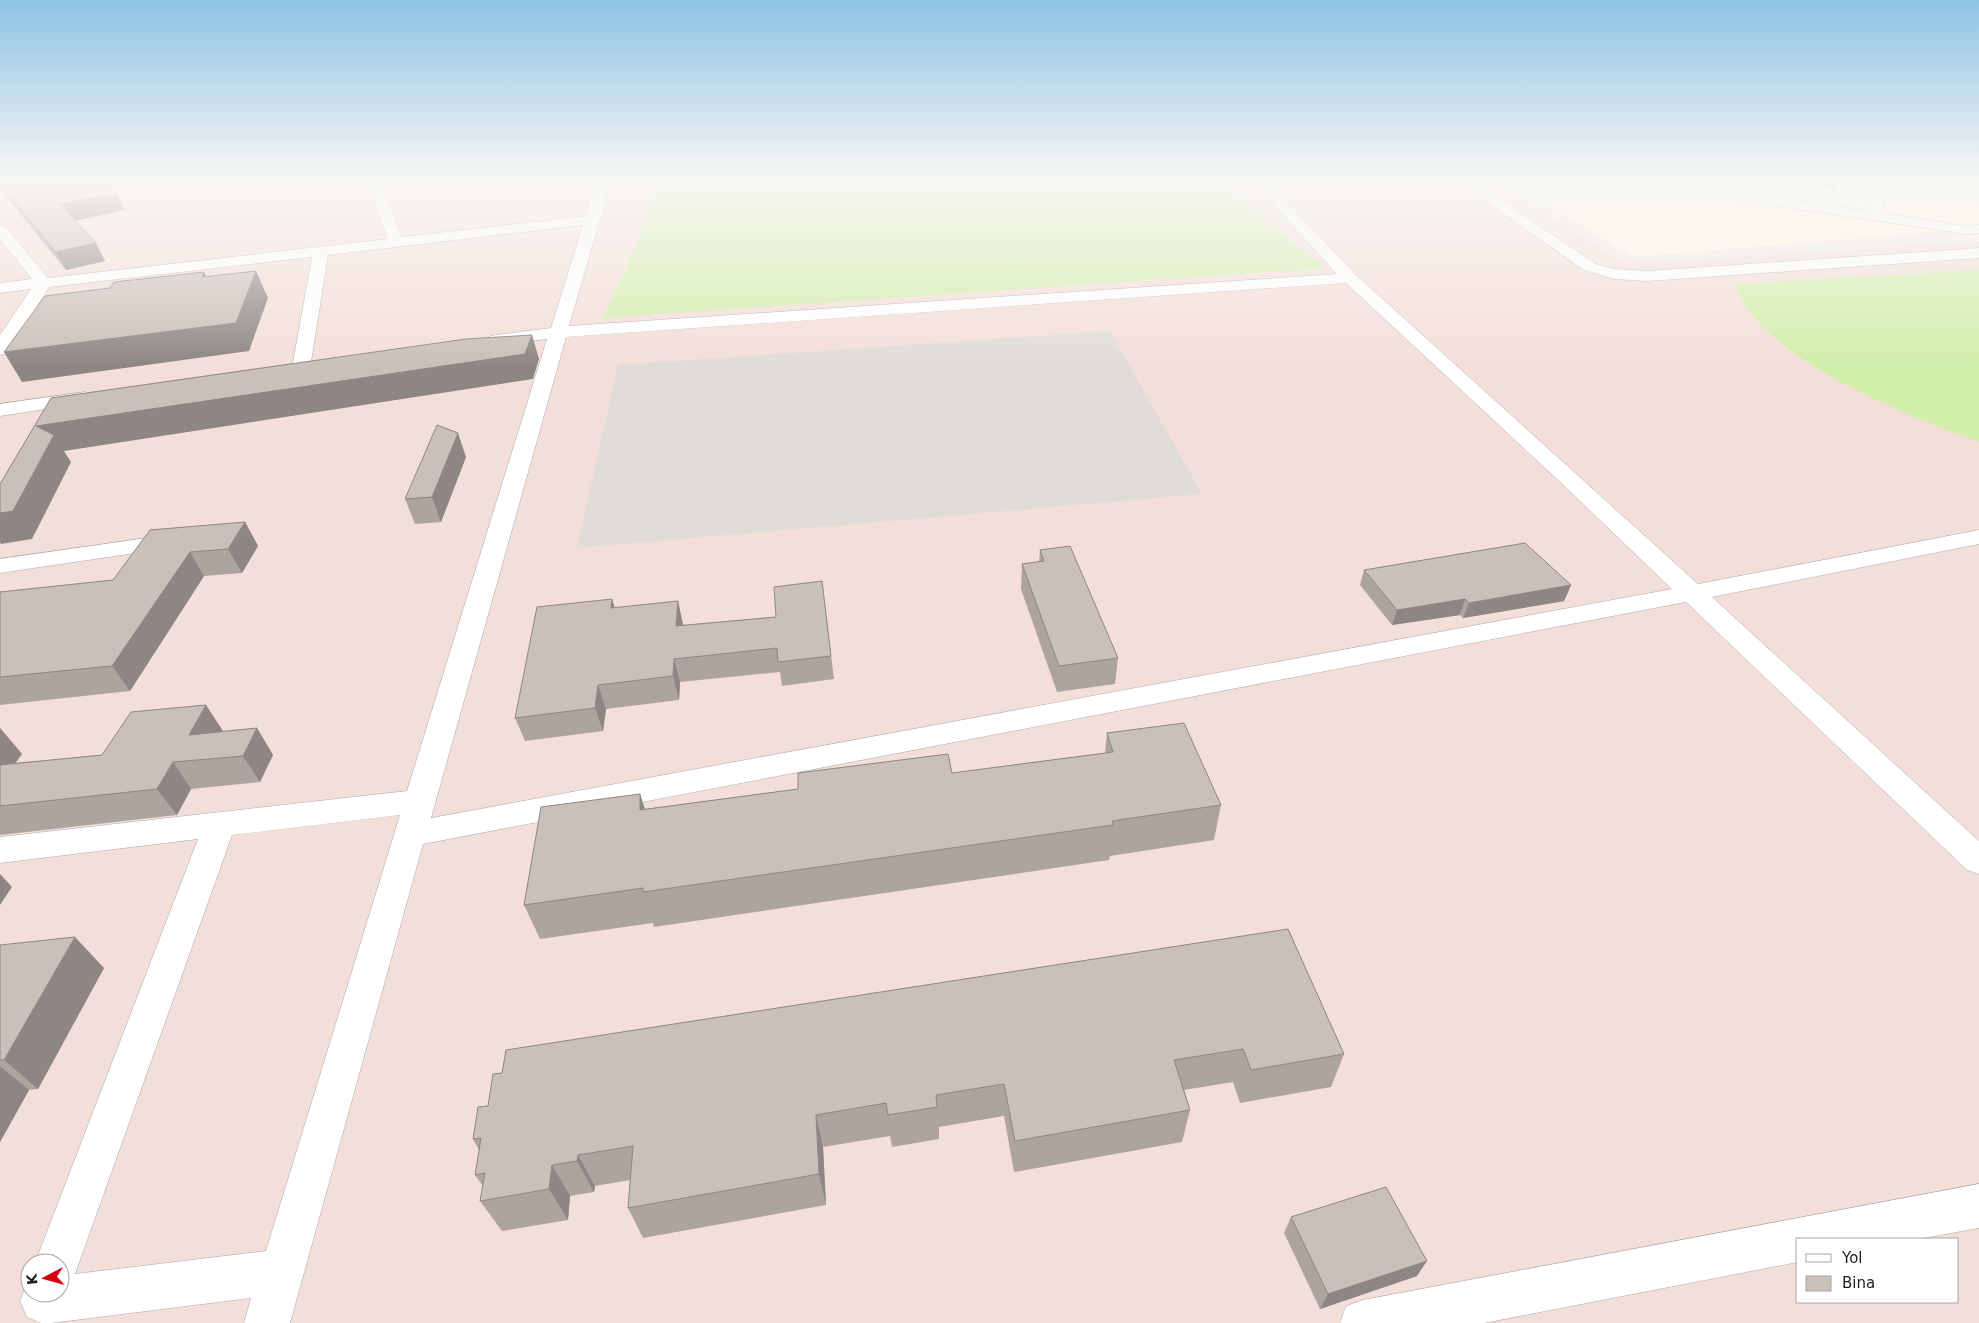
<svg xmlns="http://www.w3.org/2000/svg" width="1979" height="1323" font-family="'DejaVu Sans',sans-serif">
  <rect width="100%" height="100%" fill="#f1ede7"/>
  <!-- education -->
  <path fill="#fffde2" d="M1509 181H1979V228L1633 257Z"/>
  <!-- military -->
  <path fill="#f4ded9" fill-rule="evenodd" d="M0 181H1493L1627 264 1979 242V1323H0ZM1798 1239H1958V1302H1798ZM30 1263H60V1293H30Z"/>
  <!-- airport -->
  <path fill="#e0ddd8" d="M1110 331 1202 494 577 548 618 365Z"/>
  <!-- grass -->
  <path fill="#d1eeaa" d="M654 181H1225L1241 201 1325 268 602 318C625 274 646 230 654 181Z
    M1979 270V442C1909 416 1759 358 1734 284Z"/>
  <g fill="none" stroke-linecap="round" stroke-linejoin="round">
    <defs>
      <path id="street" d="M597 181H611L569 326 1337 274 1252 181H1267L1356 275 1698 584 1979 530V544L1712 597 1979 841V874L1967 870 1686 602 423 844 290 1323H244L251 1298 51 1323H41L27 1317 20 1301 30 1277V1293H60V1263H35L198 839 0 863V837L407 791 547 339 496 345 490 344 487 340 490 336 496 335 551 328 583 225 328 255 310 368 308 372 301 374 294 372 292 368 312 257 49 287 7 353 0 355V335L31 289 0 293V283L32 279 0 239V225L5 226 48 278 388 239 370 189 377 185 384 189 402 237 586 216ZM1346 283 1558 480 1672 589 431 818 566 337ZM400 815 266 1251 75 1274 232 835Z
        M1457 181H1473L1596 264 1615 269 1648 271 1979 248V258L1648 281 1614 279 1584 270Z
        M1629 181H1665L1868 211 1876 181H1890L1882 213 1966 226 1979 225V233L1966 234 1636 185Z
        M85 392 92 394 95 398 92 402 0 416V404Z
        M175 534 183 536 187 541 183 546 0 573V559Z
        M1979 1184V1228L1918 1239H1798V1262L1484 1323H1340L1346 1306 1363 1300Z"/>
    </defs>
    <!-- street casing -->
    <use href="#street" stroke="#a7a7a7" stroke-width="1"/>
    <!-- street -->
    <use href="#street" fill="#fff" fill-rule="evenodd"/>
  </g>
  <!-- wall -->
  <path fill="#aea49f" d="M0 181 125 210 75 220 105 261 66 270 2 192 0 189Z
    M1810 181H1840L1835 190Z
    M466 457 441 522 415 524 405 499Z
    M245 522 258 546 242 573 204 576 130 691 0 705V592L113 580Z
    M1040 550 1118 658 1115 684 1057 692 1021 589 1022 564 1039 562Z
    M1364 570 1571 585 1564 601 1463 618 1460 615 1392 625 1360 585Z
    M822 581 834 679 782 686 780 672 680 682 679 700 606 709 603 731 525 741 515 718 612 599 614 607 683 624V625L776 617Z
    M0 728 22 754 15 763 102 755 223 731 257 728 273 755 260 782 191 789 177 815 0 835Z
    M1107 733 1221 805 1214 840 1110 856 1109 860 654 927 653 923 540 939 524 905 640 794 645 809 798 789 952 773 1105 753Z
    M1288 929 1344 1054 1331 1087 1240 1103 1233 1082 1184 1090 1190 1110 1182 1142 1014 1172 1004 1116 939 1127V1139L892 1147 890 1136 823 1147 826 1205 643 1238 628 1208 630 1180 595 1186 594 1192 570 1196 568 1220 502 1231 480 1201 483 1186 475 1175 479 1150 473 1139 488 1106Z
    M0 945 104 968 38 1089 29 1090 0 1142Z
    M1291 1217 1417 1276 1320 1309 1284 1233Z"/>
  <!-- shaded-wall -->
  <path fill="#8d8682" d="M117 193 125 210 70 222 60 204Z
    M96 243 105 261 66 270 56 252Z
    M256 271 268 298 249 351 22 382 4 352Z
    M204 272 217 299 202 277Z
    M532 335 539 359 533 379 64 451 71 462 32 539 1 544 0 542V513L36 426Z
    M458 433 466 457 441 522 432 497Z
    M245 522 258 546 242 573 228 549Z
    M190 552 204 576 130 691 112 666Z
    M1571 585 1564 601 1463 618 1469 603Z
    M612 599 619 622 611 608Z
    M1465 599 1460 615 1392 625 1397 610Z
    M678 601 683 624 681 649 676 626Z
    M674 659 680 682 679 700 673 676Z
    M598 685 606 709 603 731 595 708Z
    M206 705 223 731 207 759 189 735Z
    M0 728 22 754 0 784Z
    M257 728 273 755 260 782 243 756Z
    M173 762 191 789 177 815 157 789Z
    M640 794 651 829 640 810Z
    M0 874 12 887 0 905Z
    M75 937 104 968 38 1089 4 1060Z
    M0 1066 29 1090 0 1142Z
    M816 1115 823 1147 826 1205 819 1174Z
    M578 1155 595 1186 594 1192 577 1161Z
    M552 1165 570 1196 568 1220 549 1189Z
    M1427 1261 1417 1276 1320 1309 1328 1294Z"/>
  <!-- building -->
  <path fill="#cabfb9" stroke="#8d8682" d="M0 181H104L117 193 60 204 96 243 56 252 0 185Z
    M256 271 236 323 4 352 45 296 110 288 114 282 204 272 202 277Z
    M532 335 525 354 36 426 54 435 13 511 0 513V484L51 398 466 339Z
    M437 425 458 433 432 497 405 499Z
    M245 522 228 549 190 552 112 666 0 677V592L113 580 150 530Z
    M1525 543 1571 585 1469 603 1465 599 1397 610 1364 570Z
    M1070 546 1118 658 1059 666 1022 564 1044 561 1040 550Z
    M822 581 831 656 778 662 777 648 674 659 673 676 598 685 595 708 515 718 537 607 612 599 611 608 678 601 676 626 776 617 774 587Z
    M206 705 189 735 257 728 243 756 173 762 157 789 0 806V765L102 755 131 712Z
    M1184 723 1221 805 1112 821 1113 825 643 892V888L524 905 541 807 640 794V810L798 789V773L948 754 952 773 1113 752 1107 733Z
    M1288 929 1344 1054 1251 1070 1243 1049 1174 1060 1190 1110 1015 1141 1004 1084 936 1095 937 1107 888 1115 886 1103 816 1115 819 1174 628 1208 633 1146 578 1155 577 1161 552 1165 549 1189 480 1201 485 1173 475 1175 481 1138 473 1139 478 1107 488 1106 493 1074 502 1073 506 1050Z
    M75 937 4 1060H0V945Z
    M1386 1187 1427 1261 1328 1294 1291 1217Z"/>
  <!-- sky -->
  <linearGradient id="sky" x2="0" y2="1"><stop stop-color="#8dc3e5"/><stop offset="0.49" stop-color="#f9f7f4"/><stop offset="1" stop-color="#f9f7f4" stop-opacity="0"/></linearGradient>
  <rect width="1979" height="366" fill="url(#sky)"/>
  <!-- legend -->
  <rect x="1796" y="1238" width="162" height="65" fill="#ffffff" stroke="#a6a6a6"/>
  <rect x="1806" y="1254" width="25" height="8" fill="#ffffff" stroke="#a6a6a6"/>
  <text x="1842" y="1263" font-size="15" fill="#202020">Yol</text>
  <rect x="1806" y="1276" width="25" height="15" fill="#cabfb9" stroke="#a6a6a6"/>
  <text x="1842" y="1288" font-size="15" fill="#202020">Bina</text>
  <!-- north arrow -->
  <g transform="translate(45 1278) rotate(264)"><circle r="24" fill="#ffffff" stroke="#a6a6a6"/>
  <path d="M0-4L9 19L0 12L-9 19Z" fill="#d10011"/>
  <text y="-8" font-size="14" font-weight="bold" text-anchor="middle" fill="#202020">K</text>
  </g>
</svg>
